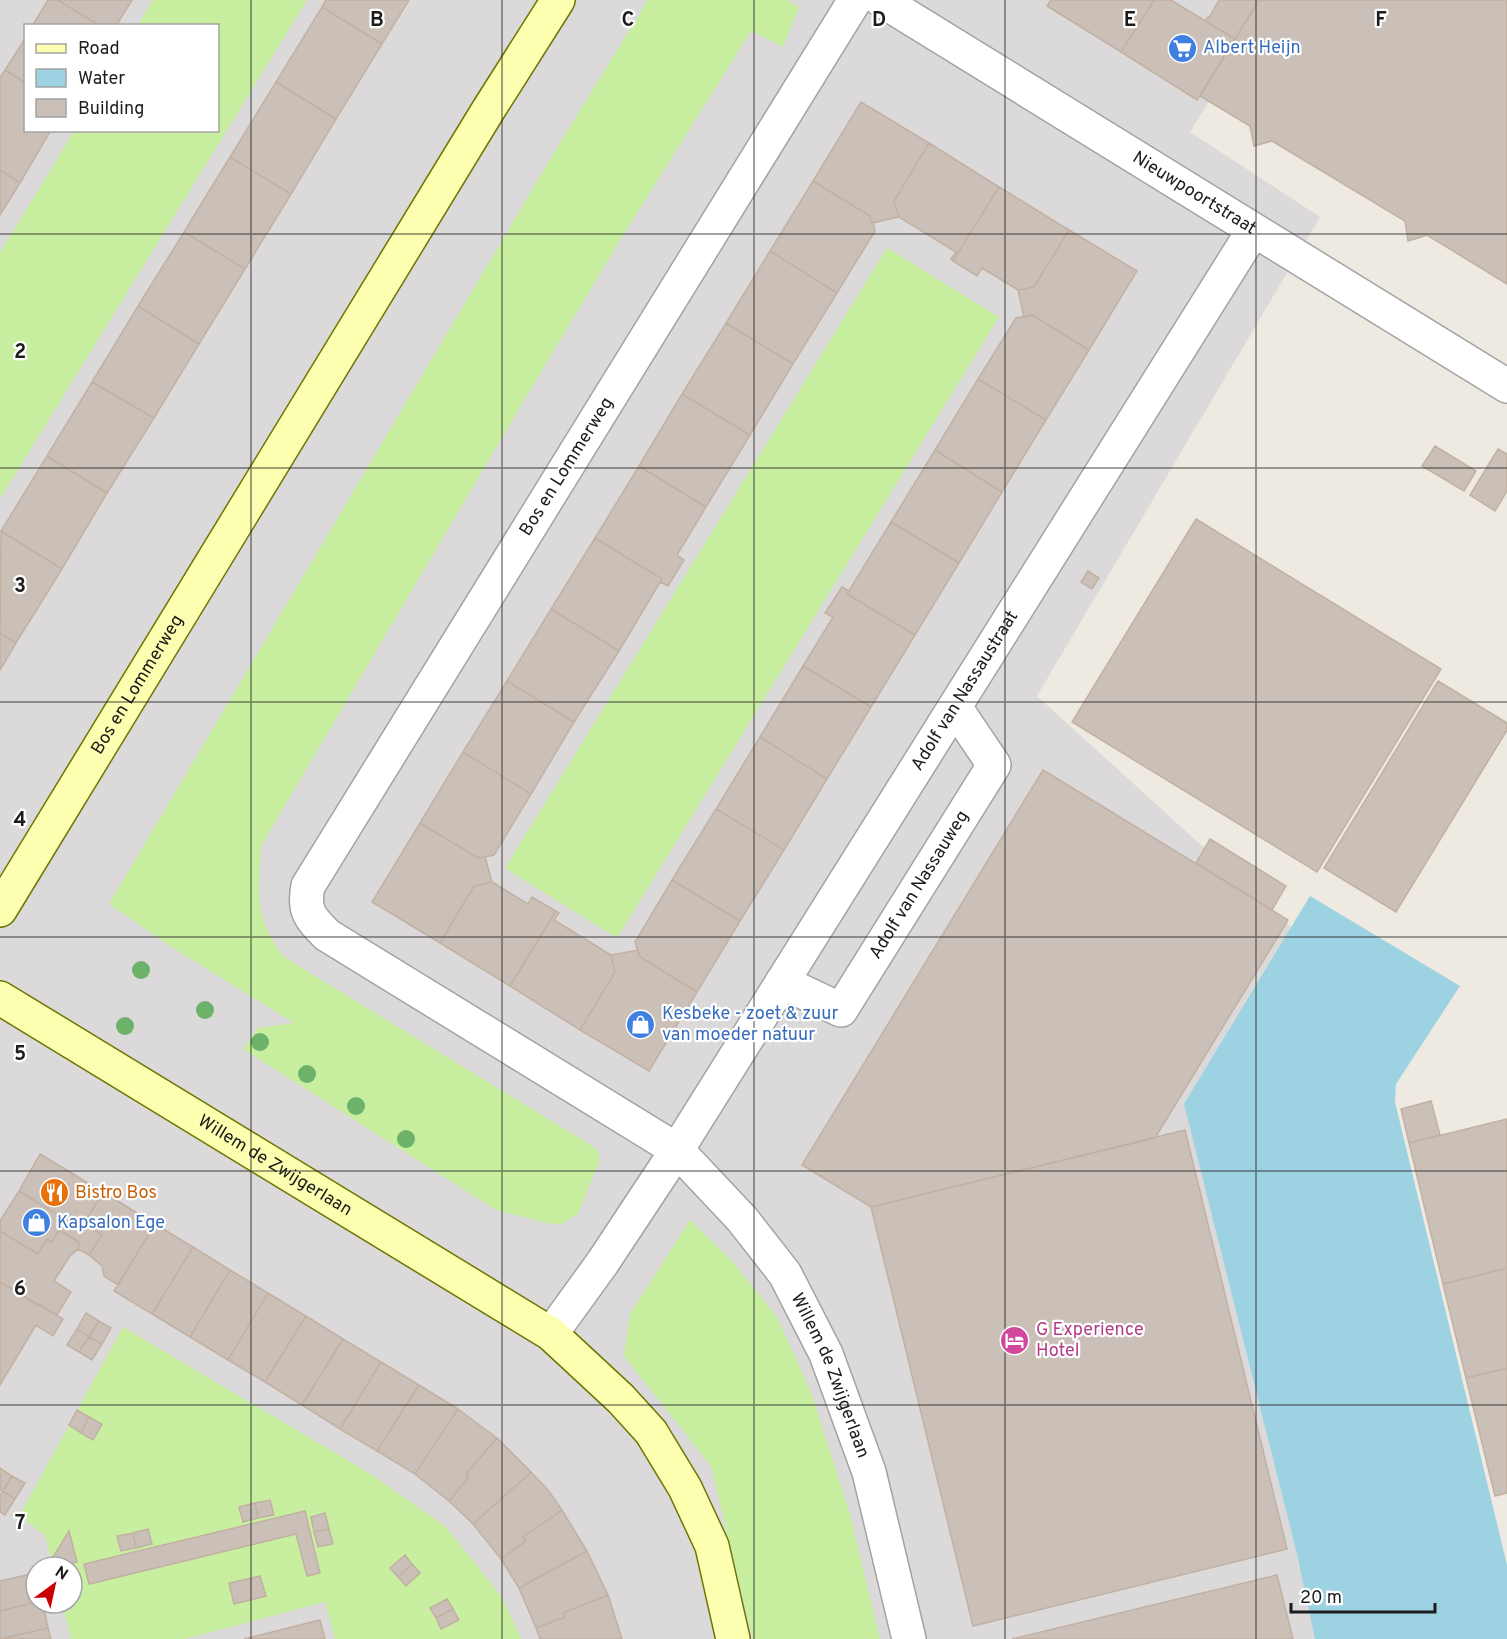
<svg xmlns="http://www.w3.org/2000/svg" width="1507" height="1639" font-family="Overpass,sans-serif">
  <rect width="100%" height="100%" fill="#efeae1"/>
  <!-- residential -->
  <path fill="#dbd9d9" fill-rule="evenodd" d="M0 0H1271L1190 132 1320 217 1037 696 1322 955 1341 1639H0ZM26 26H218V130H26ZM36 1567H72V1603H36Z"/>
  <!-- grass -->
  <path fill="#c8efa0" d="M153 0H307L0 499V253L74 131 218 130V26L138 25Z
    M648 0H787L799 7 783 47 751 31 619 242 529 392 261 846C260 867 257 891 261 912 265 928 274 944 284 957L594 1147 599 1153V1162L578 1214 561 1224 546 1223 496 1210 243 1049 258 1028 294 1023 173 948 109 904 555 151Z
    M887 248 999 317 617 938 505 868Z
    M690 1220 732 1261 777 1317 811 1392 849 1511 880 1639H753L711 1466 624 1356 630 1314Z
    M123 1327 369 1473 445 1526 502 1597 521 1639H335L325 1602 185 1639H71L62 1603H72V1567H53L45 1535 19 1516Z"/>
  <!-- water -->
  <path fill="#9cd2e2" d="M1310 896 1460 986 1396 1084 1395 1102 1507 1565V1639H1315L1297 1554 1184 1104Z"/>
  <!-- building -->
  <path fill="#cbc0b7" stroke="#c2b0a2" stroke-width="1.5" d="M48 0H58L100 26H32Z
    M58 0H132L116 26H100Z
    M326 0H409L382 44 322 7Z
    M1051 0H1154L1121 52 1047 6Z
    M1154 0H1171L1235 39 1197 100 1121 52Z
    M1219 0H1259L1235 39 1205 21 1208 17 1209 18Z
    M1259 0H1507V284L1427 235 1408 241 1405 221 1272 141 1254 146 1250 126 1200 96Z
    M322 7 382 44 336 119 276 82Z
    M26 37V83L5 70Z
    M5 70 26 83V130H51L20 183 0 170V78Z
    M276 82 336 119 291 194 230 157Z
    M861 102 929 143 894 201 899 217 872 223 870 216 813 181Z
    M929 143 999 187 953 261 951 259 956 252 899 217 894 201Z
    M230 157 291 194 245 269 184 232Z
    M0 170 20 183 0 215Z
    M813 181 870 216 872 223 873 222 875 231 837 293 770 251Z
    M999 187 1069 230 1034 287 1018 290 982 268 977 276 953 261Z
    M1069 230 1137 271 1089 350 1032 315 1024 317 1018 290 1034 287Z
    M184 232 245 269 199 344 138 306Z
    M770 251 837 293 793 364 726 323Z
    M138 306 199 344 154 418 92 382Z
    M1032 315 1089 350 1046 420 978 379 1016 318Z
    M726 323 793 364 750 435 682 394Z
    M978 379 1046 420 1002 492 935 450Z
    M92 382 154 418 107 493 47 456Z
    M682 394 750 435 706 507 639 466Z
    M1435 446 1476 471 1464 491 1422 466Z
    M1498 449 1507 454V491L1495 511 1470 495Z
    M935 450 1002 492 959 563 891 522Z
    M47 456 107 493 62 569 1 531Z
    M639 466 706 507 677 555 684 560 668 586 660 582 662 579 595 538Z
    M1196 519 1441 669 1317 872 1072 722Z
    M891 522 959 563 915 635 847 594Z
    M1 531 62 569 16 643 0 633Z
    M595 538 662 579 619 651 551 609Z
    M1088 571 1099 578 1092 589 1081 582Z
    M842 587 849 591 847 594 915 635 871 707 803 666 833 617 825 613Z
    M551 609 619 651 574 722 507 681Z
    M0 633 16 643 0 670Z
    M803 666 871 707 827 779 760 737Z
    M507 681 574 722 531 794 463 752Z
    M1438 681 1507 723V730L1396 912 1324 868Z
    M760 737 827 779 784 850 716 809Z
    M463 752 531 794 494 855 485 857 478 858 420 823Z
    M1043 770 1288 920 1155 1138 871 1207 802 1165Z
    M716 809 784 850 740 921 672 880Z
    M420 823 478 858 485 857 492 882 474 886 440 943 372 902Z
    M1210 839 1286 886 1272 910 1196 863Z
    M672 880 740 921 697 992 640 957 635 942Z
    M492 882 528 904 532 897 556 911 510 986 440 943 474 886Z
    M556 911 559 913 554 920 611 955 615 972 580 1030 510 986Z
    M638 950 640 957 697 992 649 1071 580 1030 615 972 611 955Z
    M1431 1101 1440 1135 1409 1143 1401 1109Z
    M1507 1119V1268L1443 1284 1409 1143Z
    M1185 1130 1287 1549 973 1626 871 1207Z
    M40 1154 103 1192 84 1224 102 1235 89 1255 78 1249 79 1242 59 1230 65 1219 19 1191Z
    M19 1191 65 1219 52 1242 47 1239 38 1254 0 1231V1221Z
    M103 1192 155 1224 118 1285 104 1276 102 1266 89 1255 102 1235 84 1224Z
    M155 1224 193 1247 152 1314 114 1291Z
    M59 1230 79 1242 78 1249 70 1256 54 1281 71 1292 57 1315 40 1305 39 1306 0 1282V1231L38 1254 47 1239 52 1242Z
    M193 1247 230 1270 190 1337 152 1314Z
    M1507 1268V1368L1466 1378 1443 1284Z
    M230 1270 268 1293 228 1360 190 1337Z
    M0 1282 63 1319 53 1336 36 1325 0 1385Z
    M268 1293 306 1316 265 1382 228 1360Z
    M86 1313 99 1321 89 1337 77 1329Z
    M306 1316 343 1339 302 1405 265 1382Z
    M99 1321 111 1328 102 1344 89 1337Z
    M77 1329 89 1337 79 1352 67 1345Z
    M89 1337 102 1344 92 1360 79 1352Z
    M343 1339 381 1362 340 1429 302 1405Z
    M381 1362 419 1385 377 1451 340 1429Z
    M1507 1368V1493L1495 1496 1466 1378Z
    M419 1385 458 1409 415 1474 377 1451Z
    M458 1409 497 1438 466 1474 469 1477 449 1501 415 1474Z
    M77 1410 89 1417 81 1433 69 1425Z
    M89 1417 102 1424 93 1440 81 1433Z
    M497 1438 531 1472 473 1524 449 1501 469 1477 466 1474Z
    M0 1468 12 1476 3 1491 0 1490Z
    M531 1472 548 1490 562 1510 523 1537 526 1541 501 1559 473 1524Z
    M12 1476 25 1483 15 1499 3 1491Z
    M3 1491 15 1499 5 1515 0 1512V1495Z
    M270 1500 274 1515 258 1518 255 1503Z
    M255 1503 258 1518 243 1522 239 1507Z
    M562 1510 587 1551 519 1588 501 1559 526 1541 523 1537Z
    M305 1511 320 1573 307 1576 296 1534 89 1584 84 1564Z
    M325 1513 329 1529 314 1532 311 1517Z
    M148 1529 152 1544 136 1548 133 1533Z
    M329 1529 333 1544 318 1547 314 1532Z
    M69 1531 77 1562 58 1567H47Z
    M133 1533 136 1548 121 1551 117 1536Z
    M587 1551 608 1595 563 1613 565 1617 536 1628 519 1588Z
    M405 1555 412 1564 398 1577 390 1568Z
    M412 1564 420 1573 406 1586 398 1577Z
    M35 1573 36 1602 0 1611V1581Z
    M1277 1575 1293 1639H1012Z
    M260 1576 266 1596 234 1604 229 1583Z
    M608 1595 622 1639H540L536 1628 565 1617 563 1613Z
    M447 1599 453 1609 436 1618 430 1608Z
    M36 1602V1603H43L48 1628 0 1639V1611Z
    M453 1609 459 1620 441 1629 436 1618Z
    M320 1620 325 1639H244Z
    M48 1628 51 1639H2Z"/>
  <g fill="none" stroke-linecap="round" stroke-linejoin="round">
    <defs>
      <g id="street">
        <path id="s1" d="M855 0 308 886C303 911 310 918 327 935L677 1150 742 1219 785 1274 826 1354 869 1472 909 1639"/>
        <path id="s2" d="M881 0 1507 386"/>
        <path id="s3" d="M782 982 841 1010 994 765 955 707"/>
        <path id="s4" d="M551 1334 603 1262 677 1150 1253 231"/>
      </g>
      <g id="secondary">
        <path id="s5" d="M0 910 487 112 558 0"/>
        <path id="s6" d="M0 998 551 1334 621 1399 651 1432 685 1488 712 1546 733 1639"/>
      </g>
    </defs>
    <!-- street casing -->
    <use href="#street" stroke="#a3a3a3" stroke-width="36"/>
    <!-- secondary casing -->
    <use href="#secondary" stroke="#6b7700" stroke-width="36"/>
    <!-- street -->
    <use href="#street" stroke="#fff" stroke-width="33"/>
    <!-- secondary -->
    <use href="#secondary" stroke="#fcffaf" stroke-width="33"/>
  </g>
  <!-- trees -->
  <g fill="#6cb26b">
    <circle cx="141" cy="970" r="9"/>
    <circle cx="205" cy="1010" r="9"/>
    <circle cx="125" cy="1026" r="9"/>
    <circle cx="260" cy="1042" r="9"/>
    <circle cx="307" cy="1074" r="9"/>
    <circle cx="356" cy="1106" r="9"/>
    <circle cx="406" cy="1139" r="9"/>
  </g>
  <!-- grid -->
  <path fill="none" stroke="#1c1c1c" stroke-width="1.5" stroke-opacity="0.55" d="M251 0V1639M502 0V1639M754 0V1639M1005 0V1639M1256 0V1639M0 234H1507M0 468H1507M0 702H1507M0 937H1507M0 1171H1507M0 1405H1507"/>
  <!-- icons -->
  <defs>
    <symbol id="supermarket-disc" viewBox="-11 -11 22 22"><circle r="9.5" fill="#3f7fe0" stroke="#fff"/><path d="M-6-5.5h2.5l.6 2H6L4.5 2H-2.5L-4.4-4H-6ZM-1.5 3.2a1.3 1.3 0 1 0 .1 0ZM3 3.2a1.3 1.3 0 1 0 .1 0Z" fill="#fff"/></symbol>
    <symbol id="shop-disc" viewBox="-11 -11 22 22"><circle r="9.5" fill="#3f7fe0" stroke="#fff"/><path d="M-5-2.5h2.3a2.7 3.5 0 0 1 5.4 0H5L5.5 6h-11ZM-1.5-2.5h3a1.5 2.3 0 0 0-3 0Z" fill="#fff"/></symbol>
    <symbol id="restaurant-disc" viewBox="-11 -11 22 22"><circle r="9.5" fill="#e8710a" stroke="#fff"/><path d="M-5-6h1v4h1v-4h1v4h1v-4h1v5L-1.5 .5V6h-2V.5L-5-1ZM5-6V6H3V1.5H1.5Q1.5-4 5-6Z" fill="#fff"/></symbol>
    <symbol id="hotel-disc" viewBox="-11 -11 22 22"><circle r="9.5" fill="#d1479c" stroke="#fff"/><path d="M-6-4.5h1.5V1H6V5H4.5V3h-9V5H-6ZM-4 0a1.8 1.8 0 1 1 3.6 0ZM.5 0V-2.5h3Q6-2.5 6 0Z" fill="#fff"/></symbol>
  </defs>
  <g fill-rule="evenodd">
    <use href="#supermarket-disc" x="1166" y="32" width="33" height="33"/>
    <use href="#shop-disc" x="624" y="1008" width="33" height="33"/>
    <use href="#restaurant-disc" x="38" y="1176" width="33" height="33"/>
    <use href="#shop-disc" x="20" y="1206" width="33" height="33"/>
    <use href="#hotel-disc" x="998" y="1324" width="33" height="33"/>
  </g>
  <g text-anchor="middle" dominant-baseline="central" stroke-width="4.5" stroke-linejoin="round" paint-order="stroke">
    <!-- shop labels -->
    <g font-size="18" fill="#366cbe" stroke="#fff" text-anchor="start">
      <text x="1203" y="48">Albert Heijn</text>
      <text x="662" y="1014">Kesbeke - zoet &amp; zuur<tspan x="662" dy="21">van moeder natuur</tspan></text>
      <text x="57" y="1223">Kapsalon Ege</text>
    </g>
    <!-- street labels -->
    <g font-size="18" fill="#1c1c1c" stroke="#fff">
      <text stroke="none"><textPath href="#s2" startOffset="368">Nieuwpoortstraat</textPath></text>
      <text transform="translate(567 467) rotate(-58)">Bos en Lommerweg</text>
      <text stroke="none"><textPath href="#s5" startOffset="264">Bos en Lommerweg</textPath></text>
      <text stroke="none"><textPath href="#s4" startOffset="765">Adolf van Nassaustraat</textPath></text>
      <text stroke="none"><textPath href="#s3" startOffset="213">Adolf van Nassauweg</textPath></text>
      <text stroke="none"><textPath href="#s6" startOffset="322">Willem de Zwijgerlaan</textPath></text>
      <text stroke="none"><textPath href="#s1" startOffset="1784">Willem de Zwijgerlaan</textPath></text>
    </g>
    <!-- food labels -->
    <g font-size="18" fill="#c56008" stroke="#fff" text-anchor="start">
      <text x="75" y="1193">Bistro Bos</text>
    </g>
    <!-- hotel labels -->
    <g font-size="18" fill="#b23c85" stroke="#fff" text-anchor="start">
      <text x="1036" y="1330">G Experience<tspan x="1036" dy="21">Hotel</tspan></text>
    </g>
  </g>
  <g font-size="20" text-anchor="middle" font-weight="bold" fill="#1c1c1c" stroke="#fff" stroke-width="4.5" stroke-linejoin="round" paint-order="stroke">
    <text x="377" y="26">B</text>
    <text x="628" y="26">C</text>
    <text x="879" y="26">D</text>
    <text x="1130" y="26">E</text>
    <text x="1381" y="26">F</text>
    <text x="20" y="358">2</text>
    <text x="20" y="592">3</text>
    <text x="20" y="826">4</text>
    <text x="20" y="1060">5</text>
    <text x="20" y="1295">6</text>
    <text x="20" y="1529">7</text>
  </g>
  <!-- legend -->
  <rect x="24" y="24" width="195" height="108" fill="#ffffff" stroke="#a4a4a4" stroke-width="1.5"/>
  <rect x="36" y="44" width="30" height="9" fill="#fcffaf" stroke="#a4a4a4" stroke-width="1.5"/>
  <text x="78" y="54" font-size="18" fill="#1c1c1c">Road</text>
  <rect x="36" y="69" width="30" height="18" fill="#9cd2e2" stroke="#a4a4a4" stroke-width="1.5"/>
  <text x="78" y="84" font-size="18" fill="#1c1c1c">Water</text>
  <rect x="36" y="99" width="30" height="18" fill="#cbc0b7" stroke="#a4a4a4" stroke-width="1.5"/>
  <text x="78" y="114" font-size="18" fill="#1c1c1c">Building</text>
  <!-- north arrow -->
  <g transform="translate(54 1585) rotate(33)"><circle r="28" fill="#ffffff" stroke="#a4a4a4" stroke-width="1.5"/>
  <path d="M0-4.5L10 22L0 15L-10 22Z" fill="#c90002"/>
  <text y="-9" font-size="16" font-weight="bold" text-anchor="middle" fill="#1c1c1c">N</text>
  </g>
  <!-- scale -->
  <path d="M1291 1603v9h144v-9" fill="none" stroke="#1c1c1c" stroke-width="3"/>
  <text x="1300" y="1603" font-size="18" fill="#1c1c1c" stroke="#ffffff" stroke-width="4.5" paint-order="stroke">20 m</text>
</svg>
